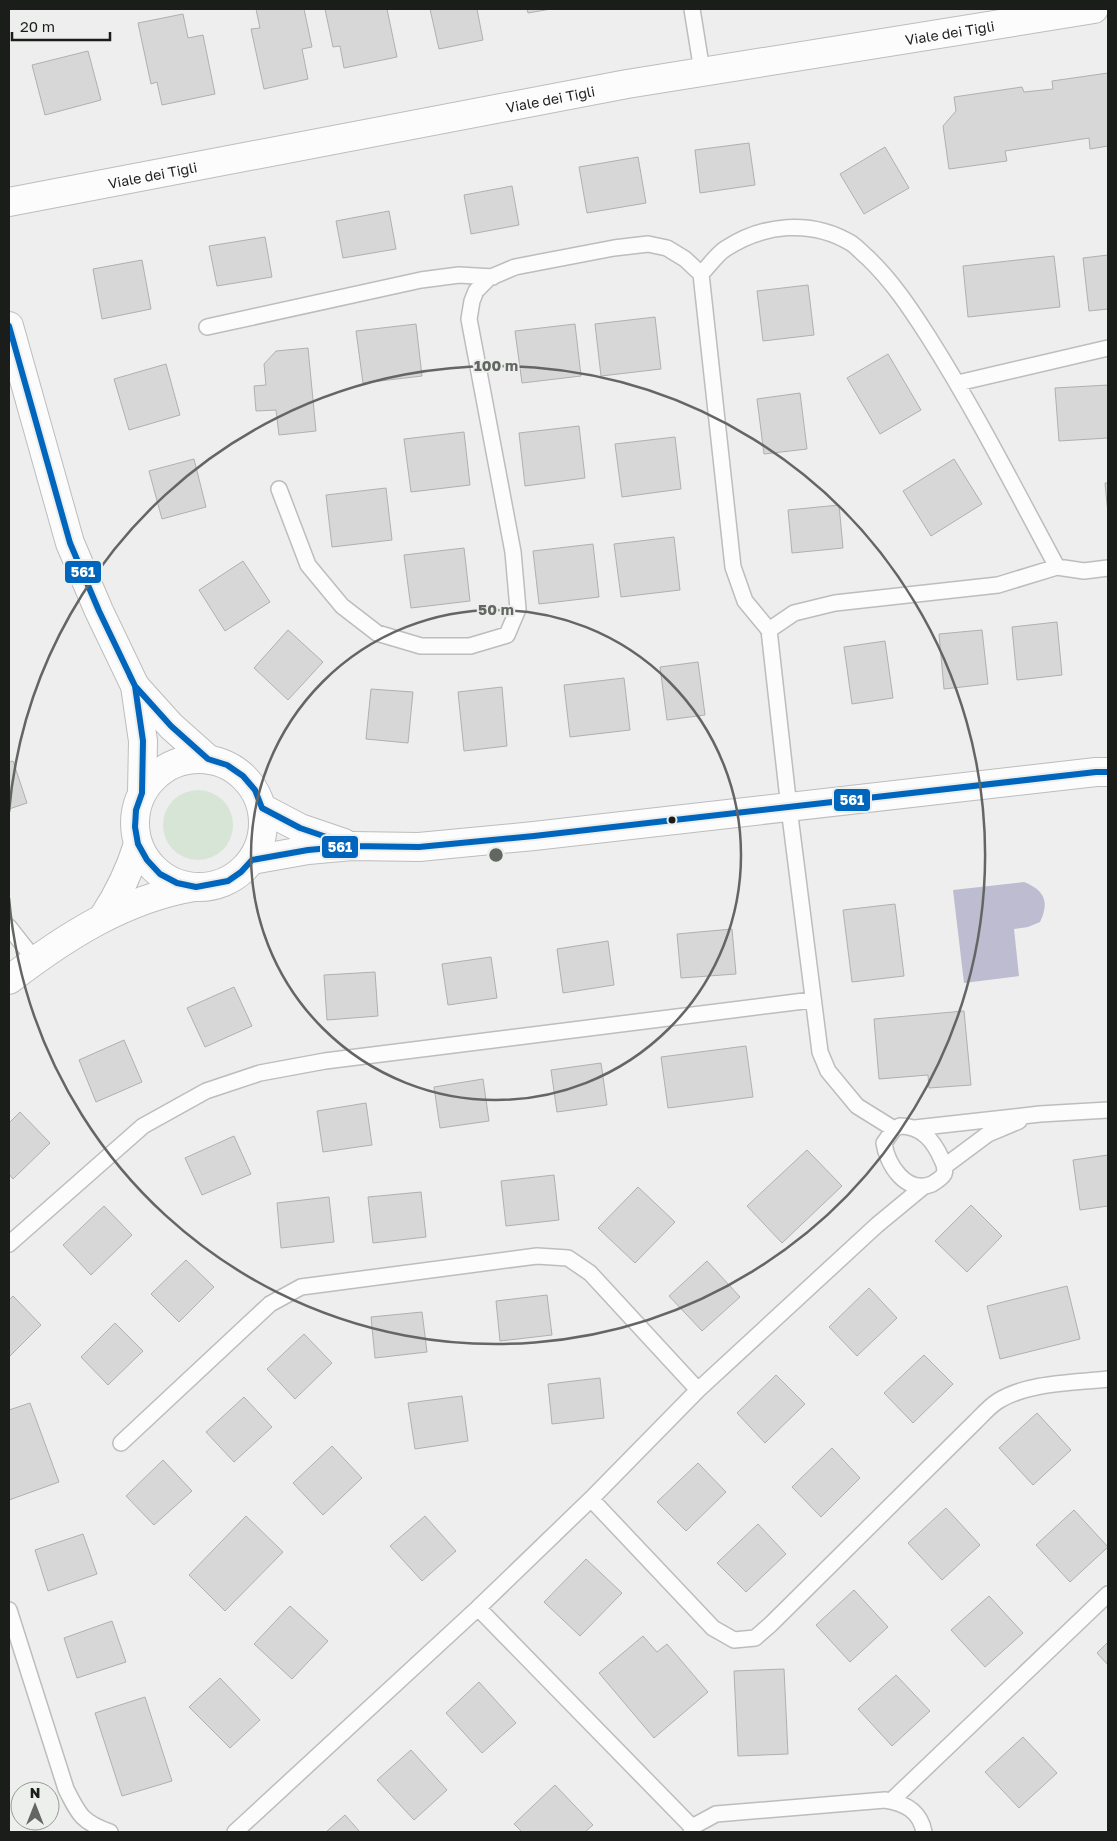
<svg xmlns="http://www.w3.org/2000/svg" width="1117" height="1841" font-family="'Golos Text',sans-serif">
  <rect width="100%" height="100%" fill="#edeeed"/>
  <!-- green -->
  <path fill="#d6e5d6" d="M163 825a35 35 0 1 1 70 0a35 35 0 1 1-70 0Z"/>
  <!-- water -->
  <path fill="#bdbcd0" d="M1024 882C1044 890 1050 901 1040 922L1028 927 1014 929 1019 976 964 983 953 890Z"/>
  <!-- building -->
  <path fill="#d6d7d6" stroke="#afb0af" d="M256 9H304L312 47 302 49 308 79 264 89 251 29 260 28Z
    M325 9H387L397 57 344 68 340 46 333 47Z
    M430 9H479H477L483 40 439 49Z
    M527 9H551L528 13Z
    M183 14 188 38 203 35 215 94 162 105 157 82 151 84 138 23Z
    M88 51 101 100 45 115 32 65Z
    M1108 73V146L1090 149 1089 138 1005 151 1007 161 949 169 943 126 956 111 954 97 1022 87 1024 92 1053 89 1052 81Z
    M749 143 755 185 700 193 695 150Z
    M885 147 909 188 864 214 840 174Z
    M638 157 646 203 587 213 579 167Z
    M512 186 519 225 471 234 464 195Z
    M389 211 396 249 343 258 336 221Z
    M265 237 272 277 217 286 209 246Z
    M1108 255V309L1089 311 1083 258Z
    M1054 256 1060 307 968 317 963 266Z
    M142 260 151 309 102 319 93 269Z
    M808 285 814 335 763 341 757 291Z
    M655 317 661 369 601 376 595 324Z
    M416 324 422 376 363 383 356 331Z
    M575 324 581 376 522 383 515 331Z
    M308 348 316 431 279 435 276 410 256 411 254 386 266 385 264 364 276 351Z
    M888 354 921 410 880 434 847 378Z
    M166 364 180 415 129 430 114 379Z
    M1108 385V438L1059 441 1055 388Z
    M800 393 807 449 764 454 757 399Z
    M579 426 585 478 525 486 519 433Z
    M464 432 470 485 411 492 404 439Z
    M675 437 681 489 622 497 615 444Z
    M194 459 206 507 162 519 149 471Z
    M954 459 982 504 931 536 903 491Z
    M1105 483H1108V514Z
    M386 488 392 540 332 547 326 495Z
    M839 505 843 548 792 553 788 510Z
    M674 537 680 590 621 597 614 544Z
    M593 544 599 597 539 604 533 551Z
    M464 548 470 601 411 608 404 555Z
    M243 561 270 602 225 631 199 590Z
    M1057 622 1062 675 1017 680 1012 627Z
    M288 630 323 662 288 700 254 668Z
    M982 630 988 684 944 689 939 634Z
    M885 641 893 698 852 704 844 647Z
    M698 662 705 715 667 720 660 667Z
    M624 678 630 730 570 737 564 685Z
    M502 687 507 746 464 751 458 692Z
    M371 689 413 692 408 743 366 739Z
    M13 761 27 803 9 809V762Z
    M895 904 904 976 852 982 843 910Z
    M732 929 736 974 681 978 677 934Z
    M608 941 614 985 563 993 557 949Z
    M491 957 497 998 448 1005 442 964Z
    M375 972 378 1016 327 1020 324 975Z
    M234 987 252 1026 205 1047 187 1008Z
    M964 1011 971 1085 929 1088 928 1075 879 1079 874 1019Z
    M124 1040 142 1082 96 1102 79 1060Z
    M746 1046 753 1097 668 1108 661 1057Z
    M601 1063 607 1105 557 1112 551 1070Z
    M483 1079 489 1121 440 1128 434 1087Z
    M366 1103 372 1145 323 1152 317 1111Z
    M20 1112 50 1143 13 1179 9 1174V1123Z
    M234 1136 251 1174 202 1195 185 1158Z
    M807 1150 842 1186 782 1243 747 1206Z
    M1108 1155V1206L1080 1210 1073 1160Z
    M554 1175 559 1220 506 1226 501 1181Z
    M638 1187 675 1222 635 1263 598 1228Z
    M421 1192 426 1237 373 1243 368 1197Z
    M329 1197 334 1242 281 1248 277 1203Z
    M971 1205 1002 1236 967 1272 935 1241Z
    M104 1206 132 1235 91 1275 63 1245Z
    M186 1260 214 1287 179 1322 151 1294Z
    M707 1261 740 1297 702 1331 669 1296Z
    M1067 1286 1080 1339 1000 1359 987 1306Z
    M869 1288 897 1318 857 1356 829 1327Z
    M547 1295 552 1335 500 1341 496 1301Z
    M13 1296 41 1325 9 1357V1300Z
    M422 1312 427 1352 375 1358 371 1317Z
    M115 1323 143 1351 108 1385 81 1357Z
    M304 1334 332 1363 295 1399 267 1369Z
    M924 1355 953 1384 913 1423 884 1393Z
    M776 1375 805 1404 765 1443 737 1413Z
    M600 1378 604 1418 552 1424 548 1384Z
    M462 1396 468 1441 415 1449 408 1403Z
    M244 1397 272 1427 234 1462 206 1432Z
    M30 1403 59 1482 9 1500V1410Z
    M1037 1413 1071 1450 1033 1485 999 1448Z
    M332 1446 362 1478 323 1515 293 1483Z
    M832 1448 860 1478 821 1517 792 1487Z
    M163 1460 192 1491 154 1525 126 1496Z
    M698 1463 726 1492 686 1531 657 1502Z
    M946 1508 980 1545 942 1580 908 1543Z
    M1074 1510 1108 1547 1070 1582 1036 1545Z
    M246 1516 283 1552 225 1611 189 1575Z
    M425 1516 456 1551 422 1581 390 1546Z
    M758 1524 786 1554 746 1592 717 1563Z
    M83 1534 97 1574 48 1591 35 1550Z
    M586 1559 622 1593 580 1636 544 1602Z
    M854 1590 888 1627 850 1662 816 1625Z
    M989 1596 1023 1633 985 1667 951 1630Z
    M290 1606 328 1641 292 1679 254 1644Z
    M112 1621 126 1662 77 1678 64 1638Z
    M643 1636 657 1652 667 1644 708 1692 654 1738 599 1673Z
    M1108 1642V1665L1097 1653Z
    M784 1669 788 1754 738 1756 734 1671Z
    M896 1675 930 1711 892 1746 858 1709Z
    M220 1678 260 1720 230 1748 189 1707Z
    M479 1682 516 1723 482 1753 446 1713Z
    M145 1697 172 1781 122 1796 95 1713Z
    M1023 1737 1057 1773 1019 1808 985 1772Z
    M411 1750 447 1790 414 1820 377 1780Z
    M555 1785 593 1825 585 1832H522L514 1824Z
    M345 1815 360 1832H326Z"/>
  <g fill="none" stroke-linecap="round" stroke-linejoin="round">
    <defs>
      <path id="lane" d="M692 9 702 71
        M701 274C709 266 716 255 725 249 763 224 811 219 851 243 857 247 862 253 868 258 892 281 910 308 928 336 975 410 1015 489 1057 567
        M207 327 421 280 459 275 493 277
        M958 383 1108 348
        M279 489 308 565 342 606 377 633 421 646H470L507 635 518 609 513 552 469 319 472 301 476 291 489 278 515 267 614 248 648 244 667 248 685 259 701 274 733 567 745 601 769 630 789 808 820 1052 828 1071 857 1106 894 1129
        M769 630 794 613 835 603 998 585 1057 567 1084 571 1108 568
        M9 927 35 960
        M900 1126C922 1126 934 1141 942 1160 944 1164 946 1169 944 1174 942 1178 935 1182 932 1184 906 1195 887 1164 884 1143L894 1129Z
        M915 1128 1040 1114 1108 1110
        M945 1166 988 1134 1019 1121
        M9 1244 143 1126 206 1091 260 1073 325 1061 812 1000
        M121 1443 270 1304 301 1287 537 1256 568 1258 590 1273 698 1390
        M591 1499 713 1628 734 1640 755 1638 771 1624 975 1422C982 1415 990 1406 998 1401 1029 1382 1073 1383 1108 1379
        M478 1608 692 1827
        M9 1610 66 1789C79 1815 82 1822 110 1832
        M891 1801 1108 1594
        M235 1832 478 1608 591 1499 698 1390 877 1225 923 1187
        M691 1832 692 1827 716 1814 885 1800C905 1803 920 1811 924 1832"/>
      <g id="street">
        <path id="s1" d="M9 202 627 84 1094 9"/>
        <path d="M9 326 70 543 99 611 135 686 143 741 142 793"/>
        <path d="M135 686 171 726 208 759"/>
        <circle cx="199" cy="823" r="64"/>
        <path d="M262 808 300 828 344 843"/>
        <path d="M252 860 308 850 352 846 419 847 534 836 1096 772H1108"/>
        <path d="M104 916C119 893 130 870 138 844"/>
        <path d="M9 980C65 937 124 899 194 887"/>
      </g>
    </defs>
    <!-- lane casing -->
    <use href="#lane" stroke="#bcbdbc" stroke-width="18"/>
    <!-- street casing -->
    <use href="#street" stroke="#bcbdbc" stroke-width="30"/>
    <!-- lane -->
    <use href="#lane" stroke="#fcfcfc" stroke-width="15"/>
    <!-- street -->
    <use href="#street" stroke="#fcfcfc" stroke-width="28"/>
    <defs>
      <path id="bus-1" d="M9 326 70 543 99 611 135 686 143 741 142 793 136 810 135 827 138 844 147 860 160 874 177 883 196 887 228 881 241 872 252 860 308 850 352 846 419 847 534 836 1096 772H1108
        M130 676 135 686 171 726 208 759 227 765 243 776 255 790 262 808 300 828 350 845"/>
    </defs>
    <!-- bus-1 casing -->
    <use href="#bus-1" stroke="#ecefec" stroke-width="10"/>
    <!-- bus-1 -->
    <use href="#bus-1" stroke="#0065bd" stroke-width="6"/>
  </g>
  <!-- distance rings -->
  <g fill="none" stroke="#646664" stroke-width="2.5">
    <circle cx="496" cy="855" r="245"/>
    <path d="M9 812A489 489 0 1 1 9 898"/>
  </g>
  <!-- markers -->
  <circle fill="#1b1d1b" stroke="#ecefec" stroke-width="2" cx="672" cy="820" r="4.5"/>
  <g text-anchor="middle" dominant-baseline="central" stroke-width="4" stroke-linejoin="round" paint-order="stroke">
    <!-- street labels -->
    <g font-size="14" fill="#1b1d1b" stroke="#ecefec">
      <text stroke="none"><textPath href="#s1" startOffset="956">Viale dei Tigli</textPath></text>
      <text stroke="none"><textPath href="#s1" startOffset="551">Viale dei Tigli</textPath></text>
      <text stroke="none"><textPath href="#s1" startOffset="146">Viale dei Tigli</textPath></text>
    </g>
  </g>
  <circle cx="496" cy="855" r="8" fill="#646664" stroke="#ecefec" stroke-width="2.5"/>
  <g font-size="15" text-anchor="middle" font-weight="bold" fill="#646664" stroke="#ecefec" stroke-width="4" stroke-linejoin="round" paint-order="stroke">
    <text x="496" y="371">100 m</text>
    <text x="496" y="615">50 m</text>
  </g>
  <g stroke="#ecefec" stroke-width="2">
    <rect x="64" y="560" width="38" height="24" rx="5" fill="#0065bd"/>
    <rect x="833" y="788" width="38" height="24" rx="5" fill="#0065bd"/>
    <rect x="321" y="835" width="38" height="24" rx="5" fill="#0065bd"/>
  </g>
  <g font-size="14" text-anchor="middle" font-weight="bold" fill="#fff">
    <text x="83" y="577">561</text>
    <text x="852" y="805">561</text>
    <text x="340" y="852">561</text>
  </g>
  <!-- border -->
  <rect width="1117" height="1841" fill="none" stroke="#1b1d1b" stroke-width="20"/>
  <!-- north arrow -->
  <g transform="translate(35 1806)"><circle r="24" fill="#ecefec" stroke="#989b98"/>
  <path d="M0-4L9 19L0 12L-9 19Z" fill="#646664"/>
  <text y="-8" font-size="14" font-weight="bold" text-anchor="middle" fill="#1b1d1b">N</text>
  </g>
  <!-- scale -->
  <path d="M12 32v8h98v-8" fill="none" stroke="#1b1d1b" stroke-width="2.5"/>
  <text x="20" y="32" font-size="15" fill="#1b1d1b" stroke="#ecefec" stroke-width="4" paint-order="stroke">20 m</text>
</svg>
